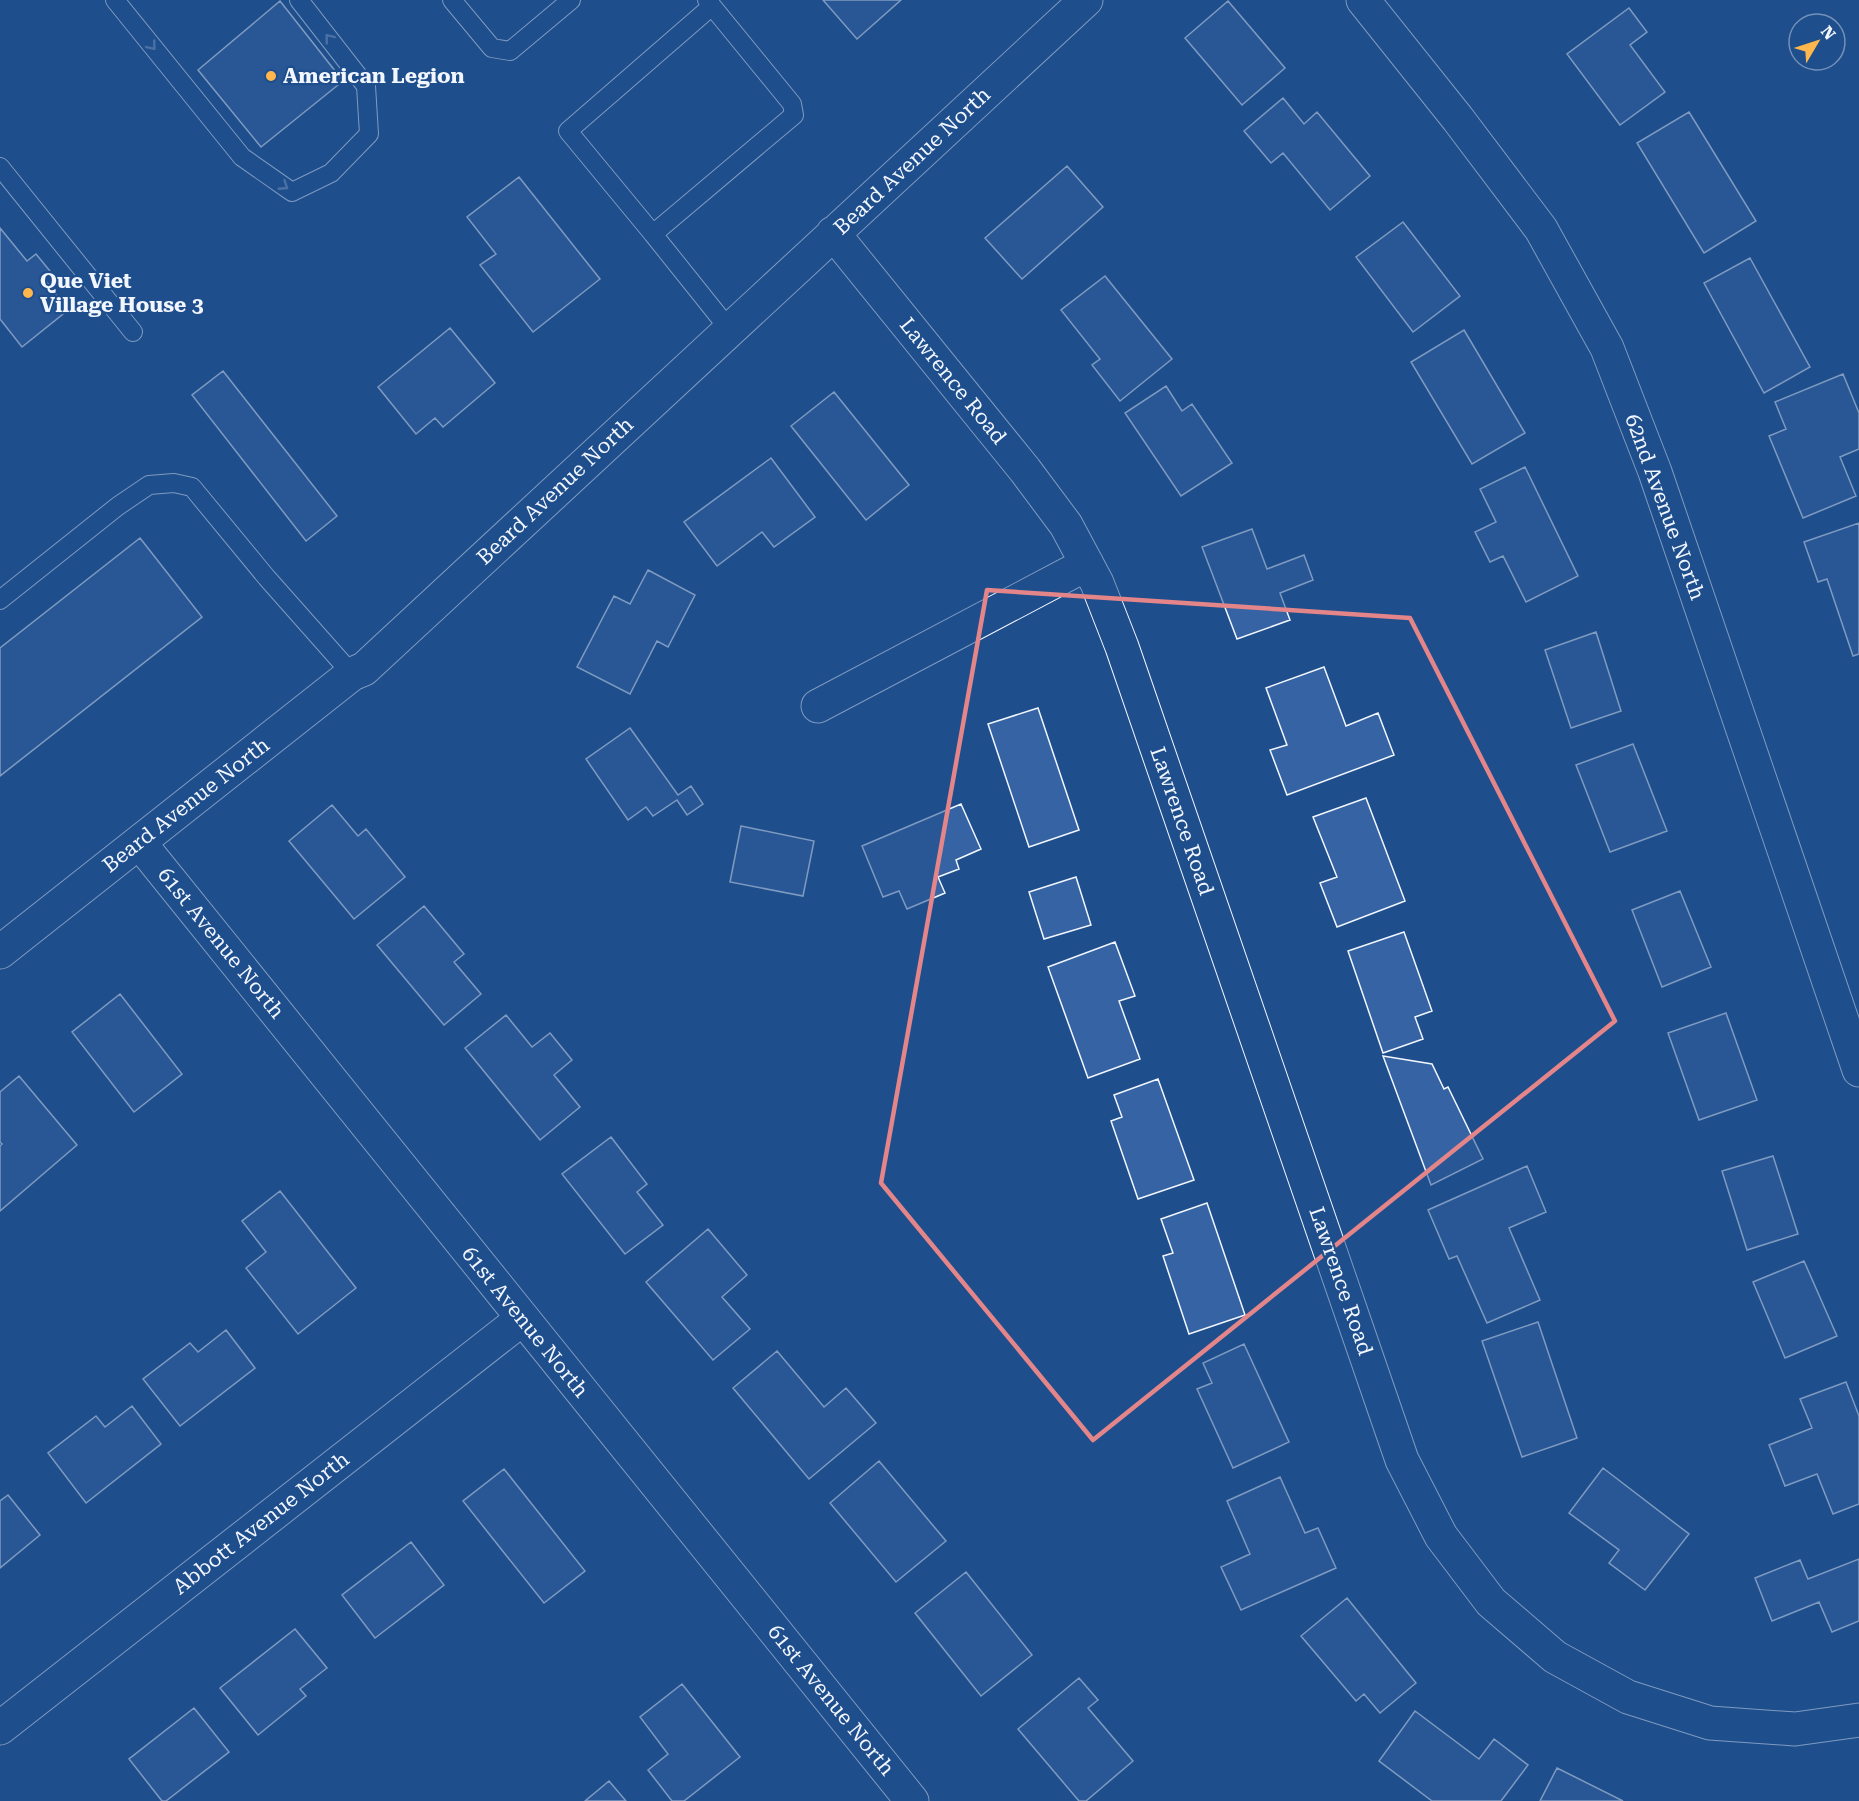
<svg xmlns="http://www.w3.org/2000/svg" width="1859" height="1801" font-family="'Roboto Serif',serif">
  <rect width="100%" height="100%" fill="#1f4e8c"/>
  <!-- building -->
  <path fill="#3563a3" stroke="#f2f6ff" stroke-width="1.5" d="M823 0H901L857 39Z
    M280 1 343 81 261 147 198 70Z
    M1228 1 1285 68 1242 105 1185 38Z
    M1629 8 1647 32 1630 45 1665 92 1620 125 1567 54Z
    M1283 98 1304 124 1317 112 1370 176 1330 210 1283 153 1271 163 1244 131Z
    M1689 112 1756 221 1704 253 1637 143Z
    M1067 166 1103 207 1022 279 985 238Z
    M519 177 600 279 533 332 480 265 496 254 467 217Z
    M1403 222 1460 296 1413 332 1356 257Z
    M0 228 27 261 36 254 50 271 42 276 68 310 22 347 0 319Z
    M1750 258 1810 367 1764 393 1704 283Z
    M1105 276 1172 359 1120 401 1092 365 1100 359 1061 310Z
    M450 328 495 383 443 427 435 418 416 434 378 387Z
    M1464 330 1525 433 1472 464 1411 362Z
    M223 371 337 516 306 541 192 395Z
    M1843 374 1859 413V449L1840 457 1856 496 1803 518 1769 436 1786 429 1775 402Z
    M1166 386 1182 411 1192 404 1232 463 1181 496 1125 413Z
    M834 392 909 485 866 520 791 426Z
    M771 458 815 517 774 547 762 532 717 566 684 522Z
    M1525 467 1578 576 1526 602 1503 556 1490 562 1475 532 1496 522 1480 489Z
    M1859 523V654L1853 656 1827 579 1818 582 1804 542Z
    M1252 529 1267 569 1304 555 1313 580 1280 593 1290 620 1237 639 1202 547Z
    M140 538 202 617 0 776V648Z
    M648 570 695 595 668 647 657 641 630 694 577 667 614 596 630 604Z
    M1596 632 1621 711 1571 728 1545 650Z
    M1324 667 1346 726 1378 713 1394 755 1287 795 1270 750 1287 745 1266 688Z
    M1038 708 1079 830 1029 847 988 724Z
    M630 728 678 795 691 786 703 804 687 815 677 800 653 816 646 807 628 820 586 759Z
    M1633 744 1667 831 1610 852 1576 765Z
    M1366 798 1405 901 1337 927 1320 883 1337 877 1313 817Z
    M961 804 981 849 956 860 959 869 938 877 945 893 907 909 899 891 883 897 862 846Z
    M332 805 358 836 366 829 405 877 354 919 289 841Z
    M741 826 814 841 803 896 730 882Z
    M1076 877 1091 925 1044 939 1029 892Z
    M1680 891 1711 967 1662 987 1632 910Z
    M424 906 464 954 454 962 481 994 444 1025 377 945Z
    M1404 932 1432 1011 1415 1017 1423 1039 1383 1053 1348 951Z
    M1115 942 1135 996 1119 1001 1140 1059 1088 1078 1048 967Z
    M120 994 182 1074 134 1112 72 1032Z
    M1726 1013 1757 1100 1699 1120 1668 1033Z
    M506 1015 532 1047 550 1033 572 1060 554 1075 580 1107 540 1140 465 1048Z
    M1383 1056 1432 1064 1444 1089 1448 1087 1483 1159 1431 1185Z
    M19 1076 77 1145 0 1211V1146L2 1144 0 1142V1092Z
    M1158 1079 1194 1180 1138 1199 1111 1121 1122 1117 1114 1095Z
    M611 1137 647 1184 637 1192 663 1225 625 1254 562 1174Z
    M1773 1156 1798 1234 1747 1250 1722 1171Z
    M1527 1166 1546 1212 1509 1228 1540 1300 1487 1323 1457 1256 1449 1259 1428 1210Z
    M280 1191 356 1288 298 1334 246 1268 266 1252 242 1221Z
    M1207 1203 1245 1315 1189 1334 1163 1256 1173 1253 1161 1219Z
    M708 1229 747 1275 722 1297 750 1329 713 1360 646 1282Z
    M1804 1261 1837 1336 1785 1358 1753 1282Z
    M1538 1322 1577 1438 1522 1457 1482 1341Z
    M226 1330 255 1368 180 1426 143 1379 190 1343 198 1352Z
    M1244 1344 1289 1442 1233 1468 1197 1389 1212 1383 1203 1363Z
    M777 1351 824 1407 846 1388 876 1423 809 1479 733 1388Z
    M1846 1382 1859 1416V1504L1833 1514 1817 1474 1785 1486 1769 1445 1812 1428 1800 1399Z
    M132 1406 161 1444 86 1503 48 1453 96 1416 105 1427Z
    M879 1461 946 1541 896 1582 830 1503Z
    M1603 1468 1689 1534 1645 1590 1609 1563 1619 1550 1569 1513Z
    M504 1469 585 1571 544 1603 463 1501Z
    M1280 1477 1305 1533 1318 1528 1336 1568 1241 1610 1221 1567 1250 1554 1227 1501Z
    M8 1495 40 1535 0 1568V1501Z
    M411 1542 444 1585 375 1638 342 1595Z
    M1859 1559V1621L1832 1632 1819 1602 1772 1621 1755 1578 1800 1560 1808 1579Z
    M966 1572 1032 1655 981 1696 915 1613Z
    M1347 1598 1416 1683 1380 1713 1364 1694 1356 1701 1301 1636Z
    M295 1629 327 1668 300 1689 306 1696 258 1735 220 1688Z
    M1079 1678 1098 1700 1088 1708 1133 1761 1086 1801H1079L1018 1729Z
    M682 1684 740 1757 684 1801H672L648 1770 668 1754 640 1717Z
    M194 1708 229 1752 166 1801H162L129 1759Z
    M1415 1711 1479 1759 1494 1739 1528 1765 1501 1801H1432L1379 1761Z
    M1557 1768 1623 1801H1540Z
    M609 1781 626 1801H585Z"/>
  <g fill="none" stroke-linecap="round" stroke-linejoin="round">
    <defs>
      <path id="lane" d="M115 0 242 157 292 192 331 173 369 134 366 86 299 0
        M452 0 492 48 510 51 571 0
        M707 0 792 104 794 115 653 234 729 329
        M0 167 133 332
        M653 234 568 131 712 6
        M0 600 118 506 149 485 174 483 192 487 267 578 352 674"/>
      <path id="street" d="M1363 0 1458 119 1541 229 1607 348 1655 472 1859 1070
        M833 233 1025 470 1066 525 1097 583 1122 647 1402 1460 1441 1536 1491 1602 1555 1657 1628 1697 1710 1723 1795 1729 1859 1720
        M818 706 1087 564
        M139 842 912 1801
        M0 952 352 674 364 669 1086 0
        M0 1728 522 1319"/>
    </defs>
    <!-- lane casing -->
    <use href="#lane" stroke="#f2f6ff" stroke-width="20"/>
    <!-- street casing -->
    <use href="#street" stroke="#f2f6ff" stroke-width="35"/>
    <!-- lane -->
    <use href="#lane" stroke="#1f4e8c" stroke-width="18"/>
    <!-- street -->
    <use href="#street" stroke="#1f4e8c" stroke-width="33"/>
  </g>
  <!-- one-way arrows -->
  <defs><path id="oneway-chevron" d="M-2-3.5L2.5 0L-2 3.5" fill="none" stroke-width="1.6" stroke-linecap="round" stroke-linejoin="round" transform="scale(1.5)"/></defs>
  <g stroke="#7e9ac0">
    <use href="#oneway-chevron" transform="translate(329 38) rotate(-128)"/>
    <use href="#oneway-chevron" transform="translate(152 46) rotate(51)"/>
    <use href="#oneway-chevron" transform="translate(284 186) rotate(33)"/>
  </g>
  <!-- marked area -->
  <path d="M0 0H1859V1801H0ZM987 590 1410 618 1615 1021 1093 1440 881 1183Z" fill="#1f4e8c" fill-opacity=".55" fill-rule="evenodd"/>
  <path fill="none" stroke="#e38589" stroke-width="4.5" stroke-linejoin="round" d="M987 590 1410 618 1615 1021 1093 1440 881 1183Z"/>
  <!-- markers -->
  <g fill="#ffb74d" stroke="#1f4e8c" stroke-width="2">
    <circle cx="271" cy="76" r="6"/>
    <circle cx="28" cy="293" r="6"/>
  </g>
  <g text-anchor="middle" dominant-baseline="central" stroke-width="4.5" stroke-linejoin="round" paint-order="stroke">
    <!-- poi labels -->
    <g font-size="21" font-weight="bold" fill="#f2f6ff" stroke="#1f4e8c" text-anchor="start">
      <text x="283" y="76">American Legion</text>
      <text x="40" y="281">Que Viet<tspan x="40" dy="24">Village House 3</tspan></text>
    </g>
    <!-- street labels -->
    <g font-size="21" fill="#f2f6ff" stroke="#1f4e8c">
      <text transform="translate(912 161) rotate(-43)">Beard Avenue North</text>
      <text transform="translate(953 381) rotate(51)">Lawrence Road</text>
      <text transform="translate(555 491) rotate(-43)">Beard Avenue North</text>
      <text transform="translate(1665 507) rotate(70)">62nd Avenue North</text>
      <text transform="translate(186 805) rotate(-38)">Beard Avenue North</text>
      <text transform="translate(1182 821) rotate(71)">Lawrence Road</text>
      <text transform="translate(221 943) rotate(51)">61st Avenue North</text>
      <text transform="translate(1341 1281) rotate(71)">Lawrence Road</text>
      <text transform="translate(525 1322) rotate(51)">61st Avenue North</text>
      <text transform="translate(261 1523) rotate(-38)">Abbott Avenue North</text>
      <text transform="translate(831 1700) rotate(51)">61st Avenue North</text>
    </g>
  </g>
  <!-- north arrow -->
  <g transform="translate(1817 42) rotate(51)"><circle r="28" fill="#1f4e8c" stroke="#7391ba" stroke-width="1.5"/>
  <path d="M0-4.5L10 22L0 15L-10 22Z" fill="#ffb74d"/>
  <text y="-9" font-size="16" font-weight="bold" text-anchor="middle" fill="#f2f6ff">N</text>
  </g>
</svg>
